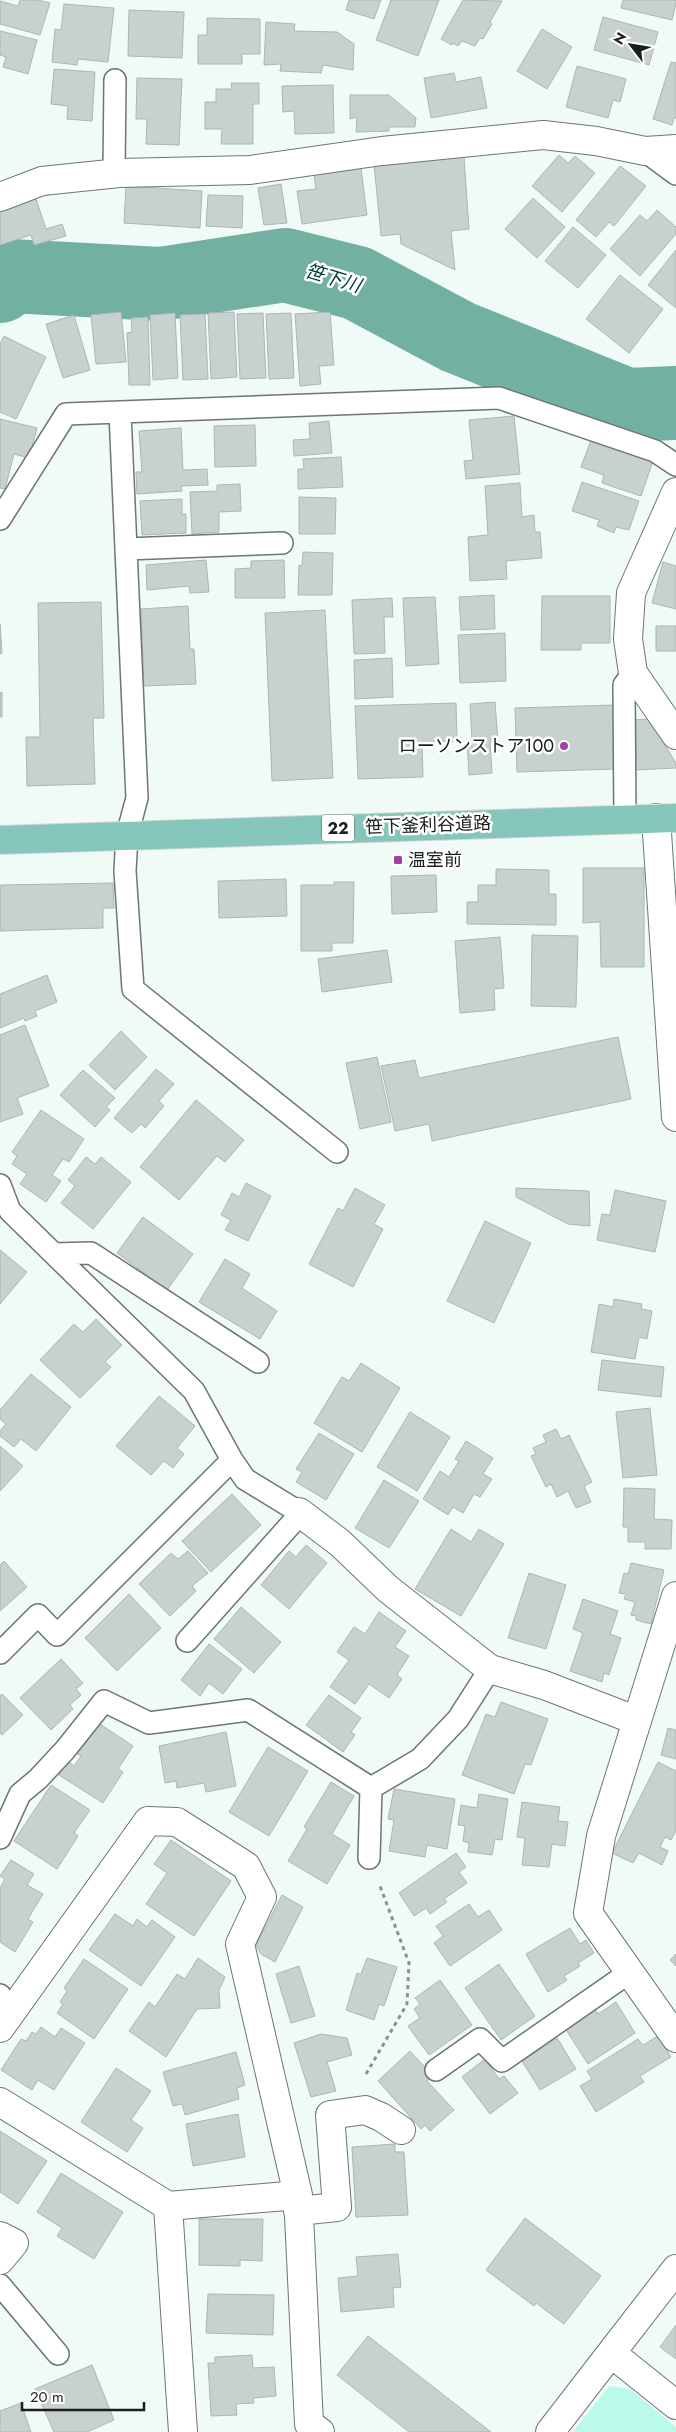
<svg xmlns="http://www.w3.org/2000/svg" width="676" height="2432" font-family="Jost,'Noto Sans JP',sans-serif">
  <rect width="100%" height="100%" fill="#f0faf7"/>
  <!-- green -->
  <path fill="#bafaea" d="M609 2386 630 2389 676 2427V2432H573Z"/>
  <g fill="none" stroke-linecap="round" stroke-linejoin="round">
    <!-- river -->
    <path stroke="#72b1a2" stroke-width="74" d="M0 286 11 276 160 284 285 265 357 283 458 337 627 405 676 403"/>
  </g>
  <!-- building -->
  <path fill="#c7d1ce" stroke="#acb6b3" d="M20 0H38L50 3 40 35 0 24V1L18 6Z
    M349 0H381L374 19 346 10Z
    M391 0H439L418 56 376 40Z
    M463 0 502 1 490 22 492 24 483 39 480 38 475 46 462 41 458 46 453 43 452 45 441 39Z
    M623 0H676V4L672 20 621 8Z
    M64 4 114 8 108 62 78 59 77 65 52 62 55 29 61 30Z
    M129 10 184 12 182 58 128 56Z
    M603 17 658 32 649 65 594 50Z
    M207 18 260 19V54H242V64H198V35H207Z
    M266 22 295 24 294 31 337 32 354 44 353 70 323 65 321 73 280 71 281 64 264 65Z
    M542 29 572 47 547 89 517 71Z
    M0 31 37 40 28 74 3 67 6 57 0 55Z
    M671 62 676 63V118H674L672 125 653 119Z
    M577 66 626 79 620 102 613 100 608 118 566 107Z
    M54 69 95 72 92 121 67 119 68 106 51 104Z
    M454 73 456 82 481 77 487 108 431 118 424 78Z
    M137 78 182 79 179 145 146 144 147 119H136Z
    M231 83H259V104H253V144H221L222 129H205V102H216V89H232Z
    M333 85 334 133 295 134 294 111 283 112 282 86Z
    M350 95H389L416 118 415 127H389V131L356 132 357 117 350 119Z
    M559 155 568 163 575 156 595 173 562 212 532 186Z
    M464 157 469 229 451 231 455 270 401 244 400 234 381 236 374 164Z
    M620 166 646 186 614 226 609 222 596 237 576 220Z
    M361 168 367 215 302 224 297 191 316 189 314 174Z
    M281 184 287 223 264 225 258 188Z
    M126 186 202 191 200 228 124 223Z
    M208 195 243 196 242 228 206 226Z
    M35 196 46 229 62 224 66 236 34 245 31 235 0 245V207Z
    M533 198 565 227 537 258 505 229Z
    M657 210 676 227V234L640 276 610 249 640 215 647 221Z
    M573 227 606 255 578 288 545 261Z
    M676 250V308L648 285Z
    M620 275 663 309 629 353 586 319Z
    M121 312 126 362 96 364 91 315Z
    M234 312 237 377 211 379 208 313Z
    M330 312 334 365 319 366 321 384 300 386 295 314Z
    M175 313 178 378 153 380 150 315Z
    M263 313 266 378 240 379 237 314Z
    M291 313 294 378 269 379 266 314Z
    M205 314 208 379 183 380 180 315Z
    M74 315 90 370 63 378 46 324Z
    M148 317 150 385H129L127 333 132 332 131 318Z
    M4 336 46 357 16 419 0 412V344Z
    M514 416 520 474 466 479 464 461 473 460 469 420Z
    M0 419 37 428 29 458 14 454 5 489 0 488Z
    M329 421 332 453 294 456 293 440 310 439 309 423Z
    M255 425 256 466 215 467 214 426Z
    M181 428 183 470 207 469 208 485 181 486 182 491 137 494 136 472H142L139 431Z
    M591 440 653 461 641 496 602 483 604 475 581 467Z
    M341 457 343 487 298 489V469H304L303 459Z
    M582 482 639 501 629 530 616 527 614 533 597 526 599 520 572 511Z
    M520 483 522 517 534 515 535 532H540L542 558 506 561 507 579 470 581 468 537 488 535 485 486Z
    M240 484 241 511 219 512V532L192 534 190 492 217 491V485Z
    M299 497 336 498 335 534H299Z
    M182 499V514H186V533L142 535 140 501Z
    M303 552 333 553 332 595H298L299 565 302 566Z
    M206 560 209 592 190 593 189 586 147 590 146 565Z
    M284 560 285 598H235V569L251 568V561Z
    M663 562 676 566V609L652 603Z
    M494 595 495 629 461 630 459 597Z
    M542 596H610V643H581V650H541Z
    M435 597 439 664 406 666 403 598Z
    M392 598 393 617H384L385 653 354 654 352 600Z
    M101 602 104 718H93L95 784 27 786 26 737H40L38 603Z
    M188 606 190 649H194L196 684 144 686 141 609Z
    M325 610 333 778 272 781 265 613Z
    M0 624 2 653 0 654Z
    M656 626H676V651H656Z
    M505 633 506 681 460 683 458 635Z
    M392 658 393 697 355 699 354 660Z
    M2 692V717H0V693Z
    M495 702 498 741 490 742 492 773 469 775 467 740H472L470 704Z
    M456 703 457 741 422 742 423 777 358 779 355 706Z
    M614 705 615 769 517 772 515 708Z
    M649 719 676 763V768L635 770 633 720Z
    M583 868H644V967H601L600 922 583 923Z
    M496 869 549 870V894H556V925L467 924V902H478V885H496Z
    M436 875 437 912 392 914 391 876Z
    M286 879 287 916 219 918 218 881Z
    M334 882H354L353 943H332V951H301V885H334Z
    M113 883 114 908H103V928L0 931V885Z
    M532 935 578 936 576 1007 531 1006Z
    M500 937 504 988 494 989 495 1010 460 1013 455 941Z
    M387 950 392 982 322 992 318 959Z
    M47 975 57 1002 35 1011 37 1016 25 1021 24 1018 0 1028V994Z
    M25 1025 49 1086 17 1098 23 1114 0 1122V1035Z
    M121 1031 147 1057 115 1090 89 1065Z
    M618 1037 631 1099 432 1141 429 1124 395 1131 381 1066 415 1060 419 1078Z
    M377 1057 391 1122 360 1129 346 1063Z
    M156 1069 174 1084 159 1101 164 1106 145 1128 141 1124 132 1133 114 1118Z
    M83 1070 115 1098 106 1107 110 1110 95 1127 60 1095Z
    M196 1100 244 1140 225 1162 217 1156 179 1200 140 1167Z
    M41 1110 84 1139 69 1162 63 1159 52 1175 61 1181 46 1202 20 1184 27 1174 12 1164 17 1156 12 1152Z
    M86 1157 95 1164 101 1157 131 1182 93 1229 61 1203 75 1186 68 1180Z
    M246 1183 271 1196 248 1241 225 1230 231 1220 221 1215 232 1193 239 1197Z
    M355 1188 385 1205 374 1224 383 1229 353 1287 309 1264 338 1208 343 1211Z
    M516 1188 589 1191 590 1226 568 1224 516 1197Z
    M615 1190 666 1201 655 1252 597 1240 602 1214 610 1215Z
    M143 1217 193 1254 167 1290 117 1253Z
    M485 1221 531 1243 494 1323 447 1301Z
    M0 1250 27 1272 0 1304Z
    M225 1259 250 1274 242 1288 277 1311 260 1339 199 1302Z
    M614 1299 642 1304 641 1309 652 1311 647 1339 639 1337 635 1359 591 1352 599 1304 613 1307Z
    M96 1319 122 1345 105 1362 111 1367 80 1398 40 1360 74 1324 83 1332Z
    M602 1360 664 1367 661 1397 598 1390Z
    M361 1363 400 1388 362 1452 314 1423 342 1377 349 1381Z
    M31 1374 71 1407 36 1451 21 1439 14 1447 0 1436V1431L6 1424 0 1419V1410Z
    M159 1396 195 1426 177 1448 184 1454 173 1468 164 1461 151 1475 116 1446Z
    M650 1408 657 1475 623 1478 616 1412Z
    M410 1412 450 1437 417 1491 377 1467Z
    M556 1429 561 1439 569 1435 592 1482 584 1486 591 1502 576 1508 568 1491 557 1497 551 1484 546 1487 531 1456 536 1454 533 1448 546 1442 543 1435Z
    M319 1433 354 1454 326 1500 296 1482 302 1472 296 1469Z
    M466 1441 493 1458 483 1474 492 1479 480 1497 474 1494 463 1513 453 1507 448 1515 423 1499 440 1471 449 1477 459 1461 455 1459Z
    M0 1446 23 1466 0 1491Z
    M384 1480 419 1501 389 1548 355 1528Z
    M624 1488 655 1489 654 1519 672 1520 671 1549H645V1542H628V1527H623Z
    M232 1494 261 1525 211 1572 182 1541Z
    M451 1529 471 1542 479 1529 504 1544 461 1616 415 1589Z
    M306 1545 327 1563 289 1609 261 1585 289 1551 296 1557Z
    M188 1551 208 1573 192 1586 196 1591 170 1616 139 1584 171 1553 178 1559Z
    M4 1561 27 1587 0 1611V1565Z
    M631 1563 664 1570 651 1624 636 1620V1616L631 1615 635 1602 624 1599 626 1594 619 1593 624 1573 628 1574Z
    M529 1573 566 1585 546 1649 508 1638Z
    M129 1594 161 1628 117 1671 85 1638Z
    M583 1599 618 1611 610 1634 621 1638 609 1675 604 1673 602 1682 570 1671 583 1633 573 1629Z
    M241 1607 281 1642 254 1673 214 1639Z
    M379 1612 406 1631 395 1647 409 1656 397 1675 402 1679 389 1698 369 1684 355 1704 330 1687 349 1660 337 1652 354 1627 365 1634Z
    M209 1644 242 1669 223 1694 209 1683 200 1696 181 1680Z
    M61 1659 83 1683 76 1689 81 1695 70 1705 73 1709 51 1730 20 1698Z
    M2 1694 23 1715 2 1735 0 1733V1696Z
    M329 1695 361 1718 351 1732 355 1735 343 1752 306 1725Z
    M501 1702 548 1719 531 1765 525 1764 514 1794 462 1775 486 1714 495 1717Z
    M97 1722 133 1746 118 1769 123 1772 103 1803 59 1775 68 1761 74 1766 81 1756 76 1753Z
    M668 1728 676 1730V1759L661 1755Z
    M226 1732 236 1786 206 1792 204 1783 177 1788 176 1781 165 1783 159 1746Z
    M268 1747 308 1771 269 1836 229 1812Z
    M658 1762 676 1771V1831L671 1840 665 1837 660 1847 668 1851 662 1865 639 1853 633 1863 612 1853Z
    M331 1782 354 1796 332 1834 350 1845 327 1884 288 1861 307 1829 304 1827Z
    M51 1785 90 1810 74 1833 78 1836 57 1869 14 1841Z
    M394 1789 455 1799 447 1849 427 1845 425 1857 389 1851 394 1820 388 1819Z
    M479 1794 508 1799 502 1840 495 1839 492 1855 468 1852 469 1843 463 1841 465 1826 458 1825 461 1805 477 1808Z
    M522 1802 560 1807 558 1821 568 1822 565 1846 552 1844 549 1867 522 1865 525 1838 517 1837Z
    M171 1840 231 1881 194 1936 146 1904 167 1873 154 1864Z
    M456 1853 466 1867 459 1872 467 1883 444 1899 447 1902 430 1914 426 1908 414 1916 399 1893Z
    M11 1860 34 1874 27 1885 43 1894 28 1919 33 1922 15 1952 0 1942V1888L5 1879 0 1876Z
    M282 1895 303 1907 275 1962 261 1954 256 1945Z
    M469 1904 478 1917 489 1910 502 1930 450 1966 434 1943 443 1936 436 1926Z
    M115 1914 133 1926 137 1919 147 1927 152 1920 175 1937 141 1986 89 1950Z
    M570 1928 580 1944 586 1940 594 1953 578 1963 580 1966 564 1976 567 1980 548 1992 526 1954Z
    M676 1954V1966L670 1960Z
    M198 1958 225 1977 219 1990 220 2008 197 2009 166 2057 129 2031 149 2002 155 2007 177 1974 185 1979Z
    M367 1958 397 1967 384 2006 379 2004 374 2020 346 2010 357 1973 361 1974Z
    M84 1959 128 1989 94 2039 57 2013 63 2004 60 2002 67 1991 64 1988Z
    M499 1964 535 2016 501 2040 465 1988Z
    M299 1966 315 2016 291 2023 276 1974Z
    M440 1980 472 2025 429 2055 408 2026 420 2018 414 2009 420 2004 415 1998Z
    M616 2002 635 2033 588 2064 563 2025 592 2005 598 2014Z
    M41 2027 55 2037 61 2028 85 2043 54 2090 38 2080 32 2090 1 2070 21 2039 26 2041 32 2032 36 2034Z
    M321 2034 347 2038 352 2055 327 2062 336 2091 311 2097 294 2043Z
    M658 2036 671 2057 640 2076 644 2082 596 2112 580 2086 592 2079 587 2071 638 2039 643 2045Z
    M557 2038 576 2069 540 2090 522 2061Z
    M410 2051 433 2076 427 2081 454 2110 430 2131 425 2125 421 2129 378 2081Z
    M236 2052 245 2085 237 2088 239 2099 185 2115 182 2104 173 2106 163 2072Z
    M485 2059 499 2079 504 2076 518 2093 490 2114 462 2077Z
    M116 2068 151 2091 131 2120 143 2128 127 2152 81 2122Z
    M238 2114 245 2157 193 2166 186 2124Z
    M0 2131 47 2161 18 2204 0 2192Z
    M395 2144V2152H404L408 2215 356 2217 352 2147Z
    M61 2173 123 2212 94 2259 57 2236 62 2228 37 2212Z
    M525 2218 601 2276 564 2324 536 2303 534 2306 486 2270Z
    M199 2219H263L262 2261 240 2260V2266L199 2265Z
    M398 2254 401 2287 393 2288 394 2307 341 2312 338 2278 358 2276 356 2257Z
    M208 2294 274 2295 273 2335 206 2333Z
    M676 2325V2359L660 2347Z
    M368 2336 491 2432H409L337 2375Z
    M252 2355 253 2368 274 2367 276 2396 253 2398 254 2403 236 2404 237 2415 211 2416 208 2363H215V2357Z
    M92 2365 114 2420 87 2432H54L35 2389Z
    M21 2403 31 2432H0V2411Z"/>
  <g fill="none" stroke-linecap="round" stroke-linejoin="round">
    <defs>
      <path id="lane" d="M645 151 676 174
        M114 173 115 80
        M120 413 137 798 127 835 125 871 133 989 337 1152
        M0 519 66 414 499 398 655 451 676 465
        M126 549 282 543
        M625 820 624 685 633 673
        M0 1185 10 1211 194 1391 232 1460 245 1479 299 1512
        M54 1254 91 1253 258 1362
        M187 1641 301 1513
        M0 1653 38 1615 57 1635 232 1460
        M0 1838 20 1794 38 1779 65 1750 104 1701 149 1723 248 1710 371 1788 420 1759 458 1719 490 1669
        M369 1858 371 1788
        M0 1995 10 2014
        M436 2070 480 2039 502 2061 630 1972
        M0 2285 58 2354"/>
      <path id="street" d="M0 197 42 181 119 173 250 170 382 151 543 135 596 141 645 151 676 149
        M676 492 631 593 628 639 633 673 676 735
        M656 818 676 1117
        M299 1512 340 1543 388 1589 490 1669 544 1685 635 1720
        M676 1596 601 1836 588 1913 676 2038
        M0 2028 148 1821 177 1822 246 1866 262 1897 240 1944 298 2195 309 2424 320 2432
        M0 2102 168 2206 183 2432
        M168 2206 298 2195
        M298 2211 337 2207 330 2115 365 2110 381 2117 401 2130
        M0 2236 14 2243 0 2260
        M676 2269 611 2353 676 2405
        M550 2432 611 2353"/>
      <path id="primary" d="M0 840 676 818"/>
    </defs>
    <!-- lane casing -->
    <use href="#lane" stroke="#6d7673" stroke-width="24"/>
    <!-- street casing -->
    <use href="#street" stroke="#6d7673" stroke-width="30"/>
    <!-- primary casing -->
    <use href="#primary" stroke="#d6d6d6" stroke-width="30"/>
    <!-- path -->
    <path stroke="#8a918f" stroke-width="3" stroke-dasharray="4 4" stroke-linecap="butt" d="M366 2074 407 2004 409 1963 380 1886"/>
    <!-- lane -->
    <use href="#lane" stroke="#fff" stroke-width="21"/>
    <!-- street -->
    <use href="#street" stroke="#fff" stroke-width="28"/>
    <!-- primary -->
    <use href="#primary" stroke="#84c7ba" stroke-width="28"/>
  </g>
  <!-- markers -->
  <g fill="#a440a5" stroke="#fff" stroke-width="2">
    <circle cx="564" cy="746" r="5"/>
    <rect x="393" y="855" width="10" height="10" rx="2.5"/>
  </g>
  <g text-anchor="middle" dominant-baseline="central" stroke-width="5" stroke-linejoin="round" paint-order="stroke">
    <!-- shield labels -->
    <rect fill="#fff" stroke="#5f6261" stroke-width="1" x="322" y="814.5" width="32" height="27" rx="4"/>
    <g font-size="16" font-weight="bold" fill="#1a1e1d">
      <text x="338" y="828">22</text>
    </g>
    <!-- poi labels -->
    <g font-size="18" fill="#1a1e1d" stroke="#fff" text-anchor="end">
      <text x="554" y="746">ローソンストア100</text>
      <text x="408" y="860" text-anchor="start">温室前</text>
    </g>
    <!-- street labels -->
    <g font-size="18" fill="#1a1e1d" stroke="#fff">
      <text transform="translate(428 825) rotate(-2)">笹下釜利谷道路</text>
    </g>
    <!-- water labels -->
    <g font-size="19" font-style="italic" fill="#003d33" stroke="#fff">
      <text transform="translate(333 278) rotate(17)">笹下川</text>
    </g>
  </g>
  <!-- north arrow -->
  <g transform="translate(631 45) rotate(301)" stroke="#ffffff" stroke-width="4" paint-order="stroke">
  <path d="M0-4L9 19L0 12L-9 19Z" fill="#1a1e1d"/>
  <text y="-8" font-size="14" font-weight="bold" text-anchor="middle" fill="#1a1e1d">N</text>
  </g>
  <!-- scale -->
  <path d="M22 2402v8h122v-8" fill="none" stroke="#1a1e1d" stroke-width="2.5"/>
  <text x="30" y="2402" font-size="15" fill="#1a1e1d" stroke="#ffffff" stroke-width="4" paint-order="stroke">20 m</text>
</svg>
